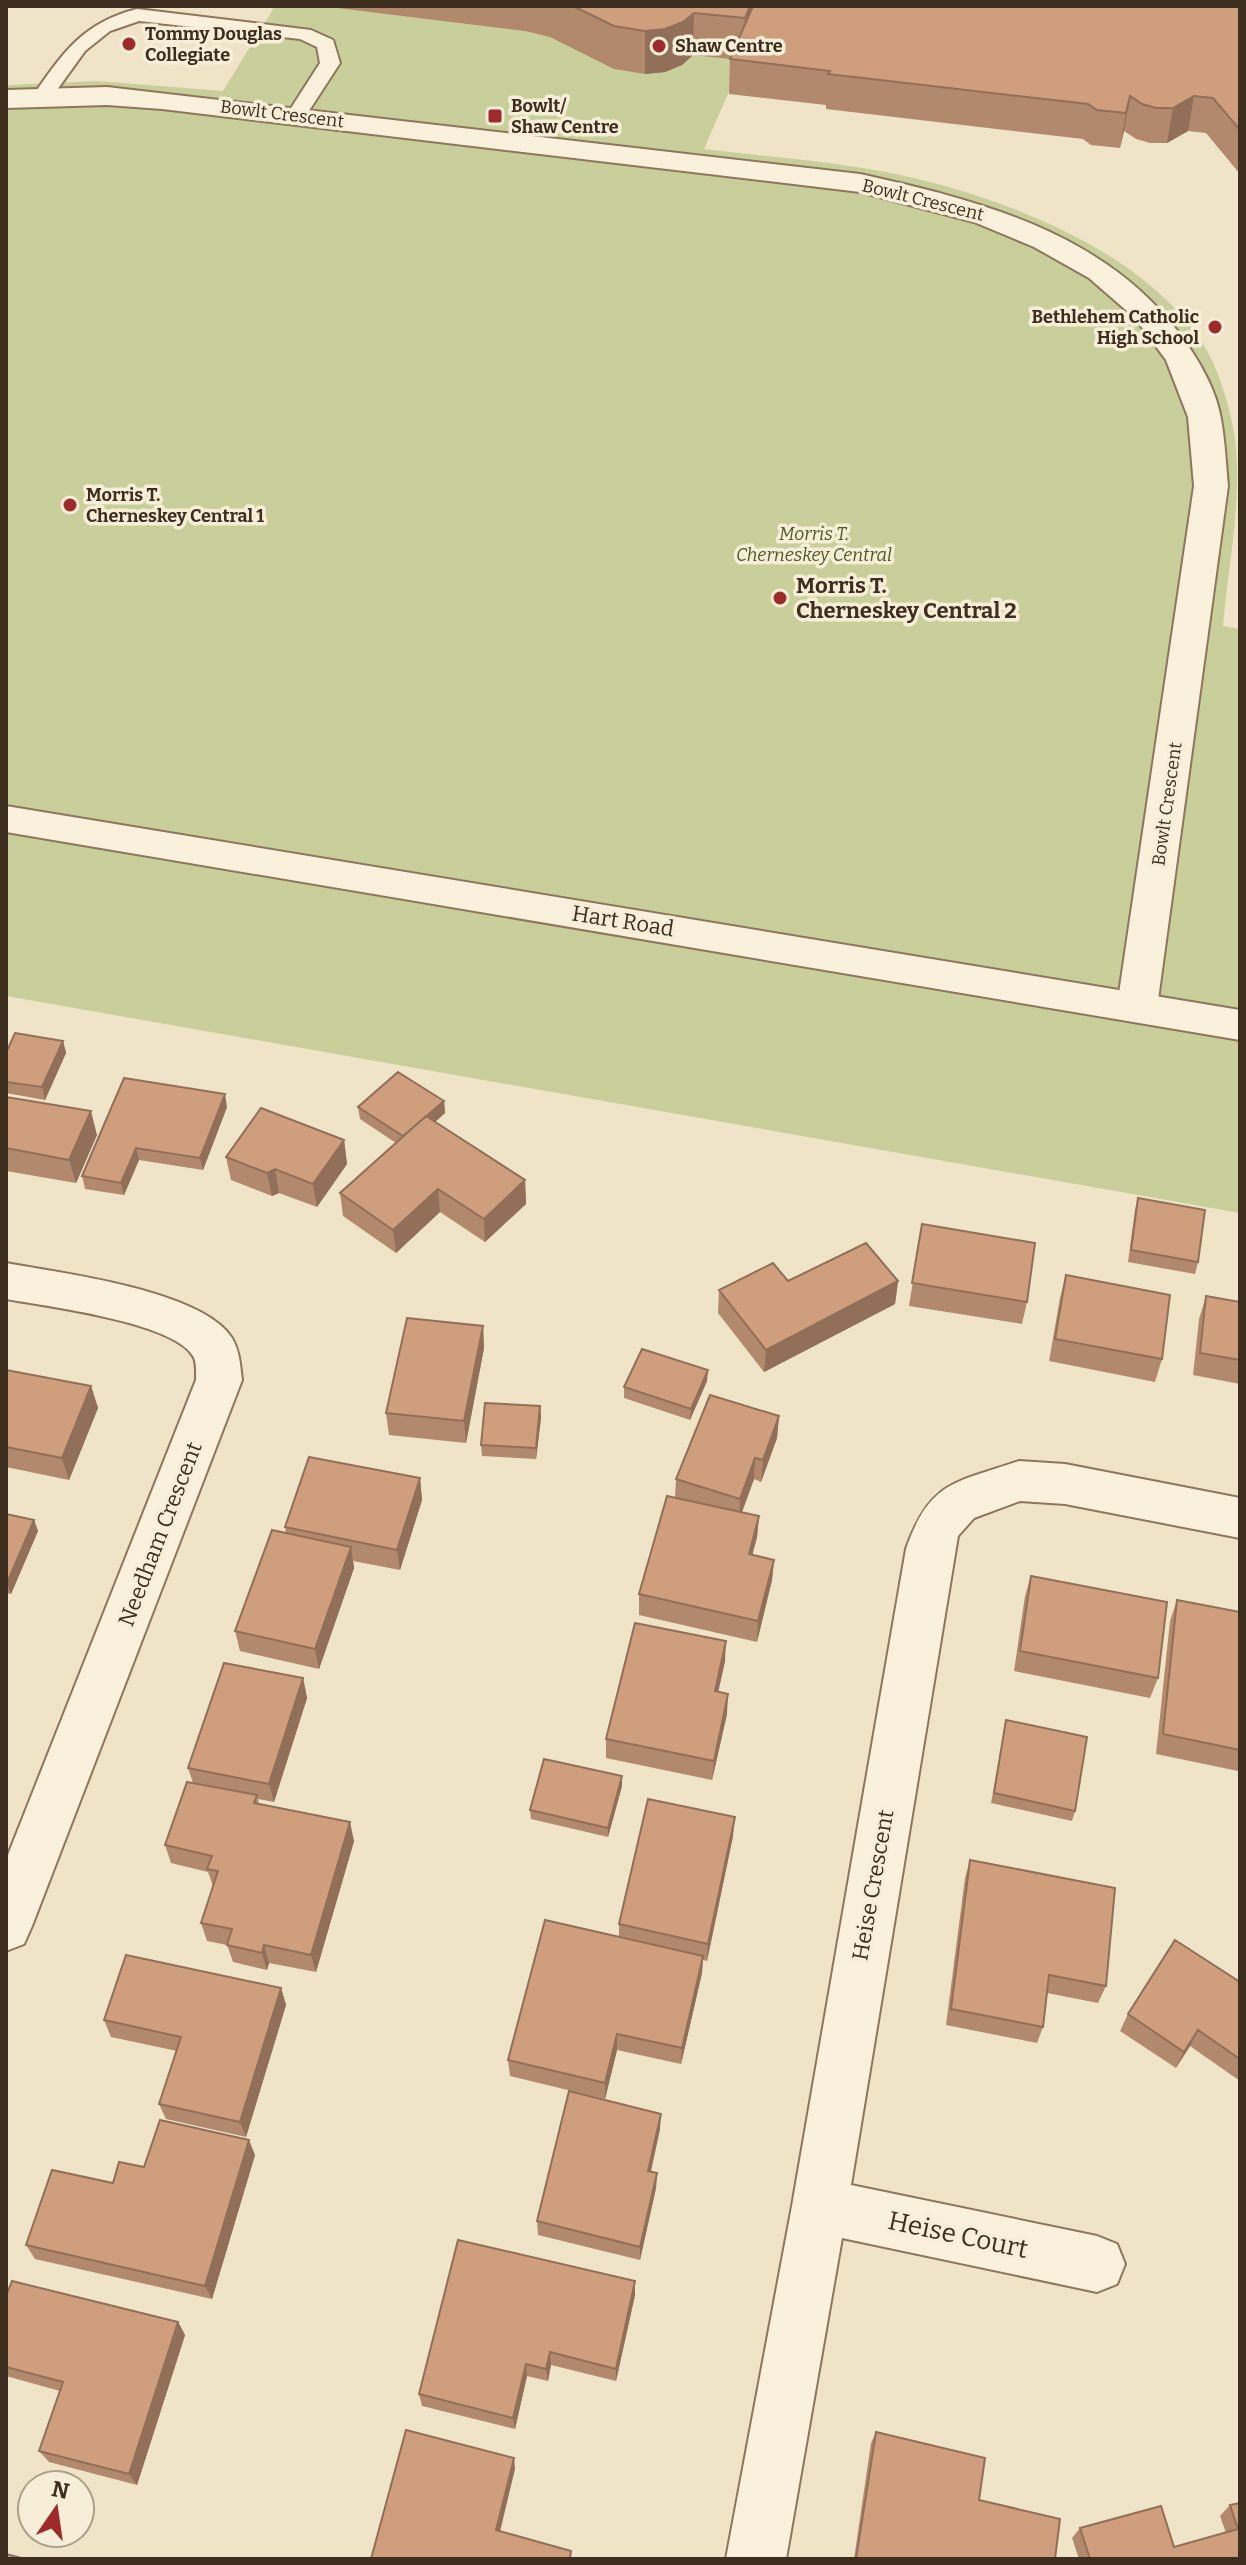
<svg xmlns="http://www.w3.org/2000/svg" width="1246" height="2565" font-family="Bitter,serif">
  <rect width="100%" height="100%" fill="#f0e4c8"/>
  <!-- green -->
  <path fill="#c9cf9b" d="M275 6H782L763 13 704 149C768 157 833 161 896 174 1000 196 1141 249 1202 342 1217 366 1228 400 1233 427 1245 487 1228 565 1223 626L1240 629V1213L6 996V85L97 81 223 91Z"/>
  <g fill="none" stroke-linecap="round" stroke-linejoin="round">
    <defs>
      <path id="service" d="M137 9 311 30 333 40 340 63 303 120 296 122 286 116 320 63 317 47 300 39 139 21 110 31 85 51 49 101H35L32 97C63 53 82 23 137 9Z"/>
      <path id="minor" d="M107 87 860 174C978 200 1103 232 1179 333 1197 357 1216 388 1221 419 1225 441 1226 464 1228 486L1157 1007 1151 1018 1137 1022 1123 1018 1117 1007 1194 486 1188 417 1166 360 1135 318 1089 278 1034 247 974 222 860 192 162 109 107 105 6 108V90Z
        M6 1263C60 1273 202 1290 232 1338 240 1352 240 1365 242 1380L32 1926 24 1944 6 1951V1860L196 1380C196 1373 197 1362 193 1356 173 1322 45 1306 6 1299Z
        M1019 1461 1065 1464 1240 1498V1538L1065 1504 1020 1501 974 1518 958 1536 851 2185 1097 2236 1117 2244 1125 2264 1117 2284 1097 2292 842 2238 786 2559H726L792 2206 906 1549C930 1480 956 1483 1019 1461Z"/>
      <path id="tertiary" d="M6 806 1240 1010V1040L6 832Z"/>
    </defs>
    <!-- service casing -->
    <use href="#service" stroke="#8d765c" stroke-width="4"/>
    <!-- minor casing -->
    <use href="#minor" stroke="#8d765c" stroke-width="4"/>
    <!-- tertiary casing -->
    <use href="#tertiary" stroke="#8d765c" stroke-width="4"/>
    <!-- service -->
    <use href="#service" fill="#faf1dc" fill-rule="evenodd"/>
    <!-- minor -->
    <use href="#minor" fill="#faf1dc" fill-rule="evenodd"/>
    <!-- tertiary -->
    <use href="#tertiary" fill="#faf1dc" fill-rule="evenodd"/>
  </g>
  <!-- wall -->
  <path fill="#b2896c" d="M321 6H1240V174L1206 133 1188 131 1167 143H1150L1136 139 1124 131 1120 148 1091 145 1083 139 826 109V105L729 94 730 59 693 55 682 65 665 72 645 74 614 69 550 37 525 31Z
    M63 1041 66 1053 45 1100 6 1093V1053Z
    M124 1078 227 1107 203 1170 139 1160 124 1195 85 1189 82 1176Z
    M6 1097 97 1135 76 1183 6 1171Z
    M444 1101 445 1113 435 1122 525 1180 526 1204 485 1242 440 1212 396 1253 343 1216 340 1193 396 1143 360 1119 358 1107Z
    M344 1140 347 1164 317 1207 279 1193 272 1196 231 1180 226 1157Z
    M1138 1198 1198 1262 1195 1274 1128 1262 1135 1210Z
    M922 1224 1027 1302 1022 1324 909 1306Z
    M1066 1275 1162 1359 1155 1382 1049 1361 1060 1298Z
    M788 1281H898L895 1304 764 1372 718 1313 719 1290Z
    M1206 1296 1240 1302V1384L1193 1375 1199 1319Z
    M483 1326 484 1348 466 1443 389 1435 386 1413Z
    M6 1370 91 1386 98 1408 69 1480 6 1467Z
    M707 1381 690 1420 624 1398V1387Z
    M540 1406 541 1418 536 1459 482 1456 481 1445Z
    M779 1416 777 1438 761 1482 754 1479 742 1512 759 1516 757 1537 752 1555 774 1560 772 1580 757 1642 639 1615V1594L675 1497 676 1479Z
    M420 1478 422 1500 400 1570 353 1561 354 1568 319 1669 240 1651 235 1631 286 1534 285 1527Z
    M6 1514 34 1520 38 1531 11 1594 6 1593Z
    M1031 1576 1158 1678 1150 1698 1014 1671 1025 1596Z
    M1177 1600 1240 1612V1766L1238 1771 1156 1754 1170 1621Z
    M725 1661 718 1692 727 1714 712 1780 606 1758V1739Z
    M303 1678 307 1698 274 1802 258 1799 259 1804 354 1841 316 1972 269 1963 267 1970 233 1962 227 1945 207 1941 201 1923 213 1886 208 1872 171 1863 165 1845 193 1783 188 1768Z
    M1006 1720 1075 1811 1072 1821 991 1803Z
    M622 1786 608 1837 531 1819 530 1810Z
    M733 1836 707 1961 703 1960 702 1973 681 2064 617 2050 605 2099 510 2076 508 2060 619 1937V1924Z
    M970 1860 1106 1986 1098 2003 1047 1993 1043 2027 1037 2043 946 2025 965 1878Z
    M1240 1982V2081L1190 2046 1176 2068 1120 2031 1128 2014Z
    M281 1988 286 2005 246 2137 166 2119 159 2104 177 2051 111 2037 104 2020Z
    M660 2129 651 2172 657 2173 656 2188 640 2260 538 2235 537 2221Z
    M255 2155 212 2299 35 2259 26 2245 144 2167Z
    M635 2281V2295L616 2381 551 2365 548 2381 527 2376 515 2429 422 2406 419 2394Z
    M6 2296 178 2322 185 2335 137 2485 49 2462 39 2451 60 2391 6 2376Z
    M876 2432 979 2500 1055 2559H854L871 2443Z
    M1240 2503V2559H1079L1072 2538 1080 2528 1174 2547 1226 2533 1220 2516 1230 2505Z"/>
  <!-- shaded-wall -->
  <path fill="#916f58" d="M750 6H764L743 61 745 18Z
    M694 13 693 55 682 65 665 72 645 74V31Z
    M1130 96 1124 131 1120 148 1126 113Z
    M1194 96 1188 131 1167 143 1173 108Z
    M63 1041 66 1053 45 1100 42 1087Z
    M225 1094 227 1107 203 1170 200 1158Z
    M444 1101 445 1113 405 1149 404 1137Z
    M91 1111 97 1135 76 1183 69 1160Z
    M344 1140 347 1164 317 1207 313 1184Z
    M136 1148 139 1160 124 1195 121 1183Z
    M275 1169 279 1193 272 1196 267 1173Z
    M525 1180 526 1204 485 1242 484 1219Z
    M438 1189 440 1212 396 1253 393 1230Z
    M898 1281 895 1304 764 1372 766 1350Z
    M483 1326 484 1348 466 1443 464 1421Z
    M708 1370 707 1381 690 1420 691 1409Z
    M91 1386 98 1408 69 1480 62 1458Z
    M540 1406 541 1418 536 1459V1448Z
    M779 1416 777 1438 761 1482 763 1460Z
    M755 1458 754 1479 739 1520 740 1499Z
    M420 1478 422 1500 400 1570 397 1550Z
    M759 1516 757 1537 747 1575 749 1554Z
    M34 1520 38 1531 11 1594 7 1583Z
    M351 1547 354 1568 319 1669 315 1649Z
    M774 1560 772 1580 757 1642 758 1621Z
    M726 1641 725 1661 714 1711 715 1691Z
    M303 1678 307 1698 274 1802 269 1784Z
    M728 1694 727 1714 712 1780 714 1761Z
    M622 1776V1786L608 1837V1828Z
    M735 1817 733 1836 707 1961 708 1944Z
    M350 1822 354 1841 316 1972 311 1955Z
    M264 1945 269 1963 267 1970 262 1953Z
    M703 1956 702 1973 681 2064 682 2048Z
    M281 1988 286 2005 246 2137 240 2122Z
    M1198 2030 1190 2046 1176 2068 1184 2052Z
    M617 2034V2050L605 2099V2083Z
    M661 2114 660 2129 647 2186 648 2171Z
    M249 2140 255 2155 212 2299 205 2286Z
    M657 2173 656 2188 640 2260V2247Z
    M635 2281V2295L616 2381V2369Z
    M178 2322 185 2335 137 2485 129 2474Z
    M550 2352 551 2365 548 2381 546 2369Z
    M526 2364 527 2376 515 2429 513 2418Z
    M514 2458 515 2469 498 2540 496 2530Z"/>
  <!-- building -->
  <path fill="#cf9f7d" stroke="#916f58" stroke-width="2" d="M573 6H750L745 18 694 13 683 22 665 29 645 31 614 26Z
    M753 6H1240V130L1213 98 1194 96 1173 108H1156L1142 104 1130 96 1126 113 1097 110 1088 104 828 74 830 71 730 59Z
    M15 1033 63 1041 42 1087 6 1082V1053Z
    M398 1072 444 1101 403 1136 358 1107Z
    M124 1078 225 1094 200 1158 136 1148 121 1183 82 1176Z
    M6 1097 91 1111 69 1160 6 1148Z
    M261 1108 344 1140 313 1184 275 1169 267 1173 226 1157Z
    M426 1116 525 1180 484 1219 438 1189 393 1230 340 1193Z
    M1138 1198 1205 1210 1198 1262 1131 1250Z
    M922 1224 1035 1243 1027 1302 912 1283Z
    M866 1243 898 1281 766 1350 719 1290 773 1263 788 1281Z
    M1066 1275 1170 1295 1162 1359 1055 1339Z
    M1206 1296 1240 1302V1360L1200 1353Z
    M407 1318 483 1326 464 1421 386 1413Z
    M642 1349 708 1370 691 1409 624 1387Z
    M6 1370 91 1386 62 1458 6 1447Z
    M710 1395 779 1416 763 1460 755 1458 740 1499 676 1479Z
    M485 1403 540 1406 536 1448 481 1445Z
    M309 1457 420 1478 397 1550 285 1527Z
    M667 1496 759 1516 749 1554 774 1560 758 1621 639 1594Z
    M6 1514 34 1520 7 1583H6Z
    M272 1530 351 1547 315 1649 235 1631Z
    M1031 1576 1167 1602 1158 1678 1020 1651Z
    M1177 1600 1240 1612V1750L1163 1734Z
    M635 1623 726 1641 715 1691 728 1694 714 1761 606 1739Z
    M224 1663 303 1678 269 1784 188 1768Z
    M1006 1720 1087 1737 1075 1811 994 1793Z
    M544 1759 622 1776 608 1828 530 1810Z
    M187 1782 257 1795 254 1803 350 1822 311 1955 264 1945 262 1953 227 1945 232 1929 201 1923 218 1871 207 1869 212 1856 165 1845Z
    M648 1799 735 1817 708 1944 619 1924Z
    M970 1860 1115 1888 1106 1986 1049 1975 1043 2027 951 2009Z
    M545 1920 703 1956 682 2048 617 2034 605 2083 508 2060Z
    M1175 1940 1240 1982V2059L1198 2030 1184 2052 1128 2014Z
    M126 1955 281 1988 240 2122 159 2104 181 2037 104 2020Z
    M569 2091 661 2114 648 2171 657 2173 640 2247 537 2221Z
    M160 2120 249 2140 205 2286 26 2245 52 2170 113 2183 119 2162 144 2167Z
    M458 2240 635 2281 616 2369 550 2352 546 2369 526 2364 513 2418 419 2394Z
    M12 2281 178 2322 129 2474 39 2451 63 2382 6 2367V2296Z
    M406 2430 514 2458 496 2530 571 2551 570 2559H371Z
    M876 2432 985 2458 979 2500 1060 2519 1055 2559H856Z
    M1240 2503V2559H1090L1080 2528 1161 2506 1174 2547 1238 2529 1230 2505Z
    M6 2554 25 2559H6Z"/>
  <!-- markers -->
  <g fill="#9e2a2b" stroke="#f7eed8" stroke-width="3">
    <circle cx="129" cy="44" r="8"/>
    <circle cx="659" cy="46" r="8"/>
    <rect x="487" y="108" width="16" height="16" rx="4"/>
    <circle cx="1215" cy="327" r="8"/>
    <circle cx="70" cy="505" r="8"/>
    <circle cx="780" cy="598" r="8"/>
  </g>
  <g text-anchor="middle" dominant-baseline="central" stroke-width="7" stroke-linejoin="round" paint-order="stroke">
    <!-- far-poi labels -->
    <g font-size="18" font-weight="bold" fill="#3d2e20" stroke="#f7eed8" text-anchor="start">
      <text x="145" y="34">Tommy Douglas<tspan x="145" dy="21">Collegiate</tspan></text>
      <text x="675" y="46">Shaw Centre</text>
      <text x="511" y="106">Bowlt/<tspan x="511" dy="21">Shaw Centre</tspan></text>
      <text x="1199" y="317" text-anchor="end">Bethlehem Catholic<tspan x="1199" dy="21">High School</tspan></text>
      <text x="86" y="495">Morris T.<tspan x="86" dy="21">Cherneskey Central 1</tspan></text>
    </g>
    <!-- far-street labels -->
    <g font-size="18" fill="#3d2e20" stroke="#f7eed8">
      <text transform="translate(282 114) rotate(7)">Bowlt Crescent</text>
      <text transform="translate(923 200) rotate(14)">Bowlt Crescent</text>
      <text transform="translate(1167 804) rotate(-82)">Bowlt Crescent</text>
    </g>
    <!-- far-park labels -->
    <g font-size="18" font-style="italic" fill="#4d5a26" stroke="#f7eed8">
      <text x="814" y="534">Morris T.<tspan x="814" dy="21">Cherneskey Central</tspan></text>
    </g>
    <!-- poi labels -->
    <g font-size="22" font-weight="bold" fill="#3d2e20" stroke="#f7eed8" text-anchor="start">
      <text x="796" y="585">Morris T.<tspan x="796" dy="25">Cherneskey Central 2</tspan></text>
    </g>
    <!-- street labels -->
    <g font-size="22" fill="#3d2e20" stroke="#f7eed8">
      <text transform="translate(623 921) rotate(9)">Hart Road</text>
      <text transform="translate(160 1534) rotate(-69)">Needham Crescent</text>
      <text transform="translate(873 1885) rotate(-80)">Heise Crescent</text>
    </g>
    <!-- near-street labels -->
    <g font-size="26" fill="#3d2e20" stroke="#f7eed8">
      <text transform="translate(958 2235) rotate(12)">Heise Court</text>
    </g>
  </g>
  <!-- border -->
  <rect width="1246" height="2565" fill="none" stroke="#3d2e20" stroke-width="16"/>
  <!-- north arrow -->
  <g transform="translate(56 2509) rotate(13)"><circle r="38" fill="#f7eed8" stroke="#ada18e" stroke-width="2"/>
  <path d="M0-6L14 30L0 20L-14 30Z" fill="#9e2a2b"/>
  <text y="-12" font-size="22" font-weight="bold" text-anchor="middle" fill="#3d2e20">N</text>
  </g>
</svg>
